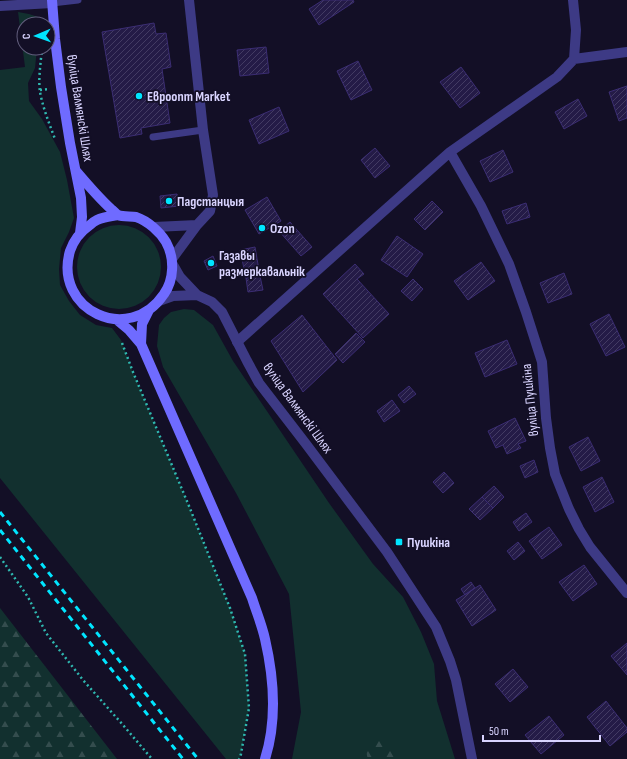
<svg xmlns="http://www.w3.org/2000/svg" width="627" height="759" font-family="'Sofia Sans Condensed',sans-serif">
  <defs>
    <pattern id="forest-firs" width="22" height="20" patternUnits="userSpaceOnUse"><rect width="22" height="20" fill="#12302f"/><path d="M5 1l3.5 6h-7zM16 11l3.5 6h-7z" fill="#344d4e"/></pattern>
    <pattern id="building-hatch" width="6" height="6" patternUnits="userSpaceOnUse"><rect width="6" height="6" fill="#241b47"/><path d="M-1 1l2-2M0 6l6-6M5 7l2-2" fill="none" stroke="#433b63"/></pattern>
  </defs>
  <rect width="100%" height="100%" fill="#130f26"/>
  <!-- green -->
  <path fill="#12302f" d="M18 12 29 14 38 17 39 24H24V48H37L35 68 28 83 29 101 42 119 60 152 67 180 74 218 69 232 61 248 59 269 60 285 69 301 80 315 96 325 112 328 121 340 133 372 189 506 230 608 245 654 249 708 241 754 239 759H226L0 478V70L25 67Z
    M77 267a42 42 0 1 1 84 0a42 42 0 1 1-84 0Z
    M184 309 194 310 213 325 233 361 329 503 373 564 403 597 421 632 434 664 437 701 455 759H292L301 712 289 594 236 493 163 367 157 346 159 325 164 318 171 312Z"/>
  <!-- forest -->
  <path fill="url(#forest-firs)" d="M0 608 117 759H0Z
    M375 740H381L405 759H368C365 750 367 746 375 740Z"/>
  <!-- building -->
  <path fill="url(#building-hatch)" stroke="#3b2d73" d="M323 0H353L354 2 319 25 309 9Z
    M154 23 156 34 166 33 171 67 162 69 170 123 141 128 142 134 120 138 102 32Z
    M266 47 269 73 240 76 237 50Z
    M358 61 372 90 351 100 337 71Z
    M461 67 480 93 460 108 440 82Z
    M627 86V118L619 121 609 92Z
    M578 99 587 116 564 129 555 112Z
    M279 107 289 131 259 144 249 120Z
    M375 148 390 166 375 178 361 160Z
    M503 150 513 172 490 182 480 161Z
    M177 194 179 206 161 208 160 196Z
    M267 197 281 221 259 234 245 210Z
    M432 201 443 212 425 230 414 219Z
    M526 203 530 217 507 224 502 211Z
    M290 222 312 247 301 256 279 231Z
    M397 236 423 254 407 277 381 260Z
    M255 247 260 276 246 278 240 250Z
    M213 256 217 266 208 270 204 261Z
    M481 262 495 281 468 300 454 281Z
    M355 264 364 274 357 279 389 314 363 338 323 294Z
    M564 273 572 294 548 303 540 283Z
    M260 276 263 290 248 292 246 278Z
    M413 279 423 289 412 301 401 291Z
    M609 314 625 347 606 356 590 324Z
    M302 315 337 360 303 392 271 341Z
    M356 333 365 342 343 363 335 354Z
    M507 340 517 364 485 377 475 353Z
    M409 386 416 394 404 403 398 395Z
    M392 400 400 411 384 422 377 411Z
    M515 418 526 441 518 444 521 448 507 454 503 445 496 448 488 431Z
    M588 437 600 461 581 471 569 447Z
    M534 460 538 472 525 478 520 466Z
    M444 472 454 483 443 493 433 482Z
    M602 477 614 502 595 512 583 487Z
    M494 486 504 497 493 508 482 497Z
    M482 497 493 508 480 520 469 509Z
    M526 513 532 522 519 531 513 522Z
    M549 527 562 545 542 559 529 541Z
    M518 542 525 551 514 560 507 551Z
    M584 565 597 584 573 601 559 582Z
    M471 582 475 588 465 595 461 589Z
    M480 585 496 610 472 626 456 600Z
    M627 643V675L611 656Z
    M513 669 528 687 510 702 495 684Z
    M606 701 627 728V732L610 746 587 717Z
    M549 716 564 735 541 754 525 735Z"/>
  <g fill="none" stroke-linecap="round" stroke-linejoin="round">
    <!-- path -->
    <path stroke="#2fb8b0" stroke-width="2.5" stroke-dasharray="2 3" stroke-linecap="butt" d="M42 48C41 61 38 79 40 92 43 108 49 123 55 139
      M40 90 50 89
      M82 141 89 140
      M122 343 133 372 189 506 230 608 245 654 249 708 241 754 239 759
      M0 557 28 597 46 633 83 680 123 725 152 759"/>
    <!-- service -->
    <path stroke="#3d3a85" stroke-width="7" d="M52 3 78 0
      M153 137 203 130"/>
    <!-- minor -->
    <path stroke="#3d3a85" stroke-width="10" d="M573 0 576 30 574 59
      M0 6 52 3
      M450 152 481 206 509 264 526 312 542 362 546 418 550 448 555 474 569 509 579 529 590 547 627 593
      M154 227 197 225
      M172 259 197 225 210 211 213 195 203 130 189 0
      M237 342 450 152 557 77 574 59 627 52"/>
    <!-- tertiary -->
    <path stroke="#3d3a85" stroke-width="10" d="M172 263 180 277 197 295 212 302 222 312 247 361 259 383 306 444 387 552 436 627 450 661 456 680 472 759
      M159 301 173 296 197 295"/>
    <!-- secondary -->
    <path stroke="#6f6bff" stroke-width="10" d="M52 0 55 39 61 87 70 143 81 198 82 217 80 233
      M76 171C87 184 98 197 111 209 113 210 116 214 118 215 123 217 131 216 136 217 148 221 160 232 166 242 175 258 174 280 164 294 129 346 53 310 70 251 74 239 80 232 90 225 92 223 95 221 97 220 103 217 112 216 118 215
      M117 320 129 330 141 344 252 598C256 611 262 625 265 639 274 678 277 721 265 759
      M141 344 142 324 149 310"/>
    <!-- rail -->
    <path stroke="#00e5ff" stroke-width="3" stroke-dasharray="6 5" stroke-linecap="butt" d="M0 512 198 759
      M0 530 183 759"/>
  </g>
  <!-- markers -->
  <g fill="#00e5ff" stroke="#130f26" stroke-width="1.5">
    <circle cx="139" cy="96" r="4"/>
    <circle cx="169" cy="201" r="4"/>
    <circle cx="262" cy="228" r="4"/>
    <circle cx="211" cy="263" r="4"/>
    <rect x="395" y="538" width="8" height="8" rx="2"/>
  </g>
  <g text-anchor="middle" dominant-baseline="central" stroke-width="3.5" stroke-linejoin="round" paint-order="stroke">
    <!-- poi labels -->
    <g font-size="14" font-weight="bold" fill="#d9d4ff" stroke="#130f26" text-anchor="start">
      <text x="147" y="96">Евроопт Market</text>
      <text x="177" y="201">Падстанцыя</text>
      <text x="270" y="228">Ozon</text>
      <text x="219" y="255">Газавы<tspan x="219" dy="16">размеркавальнік</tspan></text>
      <text x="407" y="542">Пушкіна</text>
    </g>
    <!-- street labels -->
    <g font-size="14" fill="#d9d4ff" stroke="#130f26">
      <text transform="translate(80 108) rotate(81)">вуліца Валмянскі Шлях</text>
      <text transform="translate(530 400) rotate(-96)">вуліца Пушкіна</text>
      <text transform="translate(298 408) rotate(54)">вуліца Валмянскі Шлях</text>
    </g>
  </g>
  <!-- north arrow -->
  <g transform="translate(36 36) rotate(268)"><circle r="19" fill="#130f26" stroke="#625e7d"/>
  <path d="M0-3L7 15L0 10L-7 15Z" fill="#00e5ff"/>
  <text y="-6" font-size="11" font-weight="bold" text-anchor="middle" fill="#d9d4ff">С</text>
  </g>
  <!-- scale -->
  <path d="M483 735v6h117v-6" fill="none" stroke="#d9d4ff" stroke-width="2"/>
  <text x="489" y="735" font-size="12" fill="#d9d4ff" stroke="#130f26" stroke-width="3" paint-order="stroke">50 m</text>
</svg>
